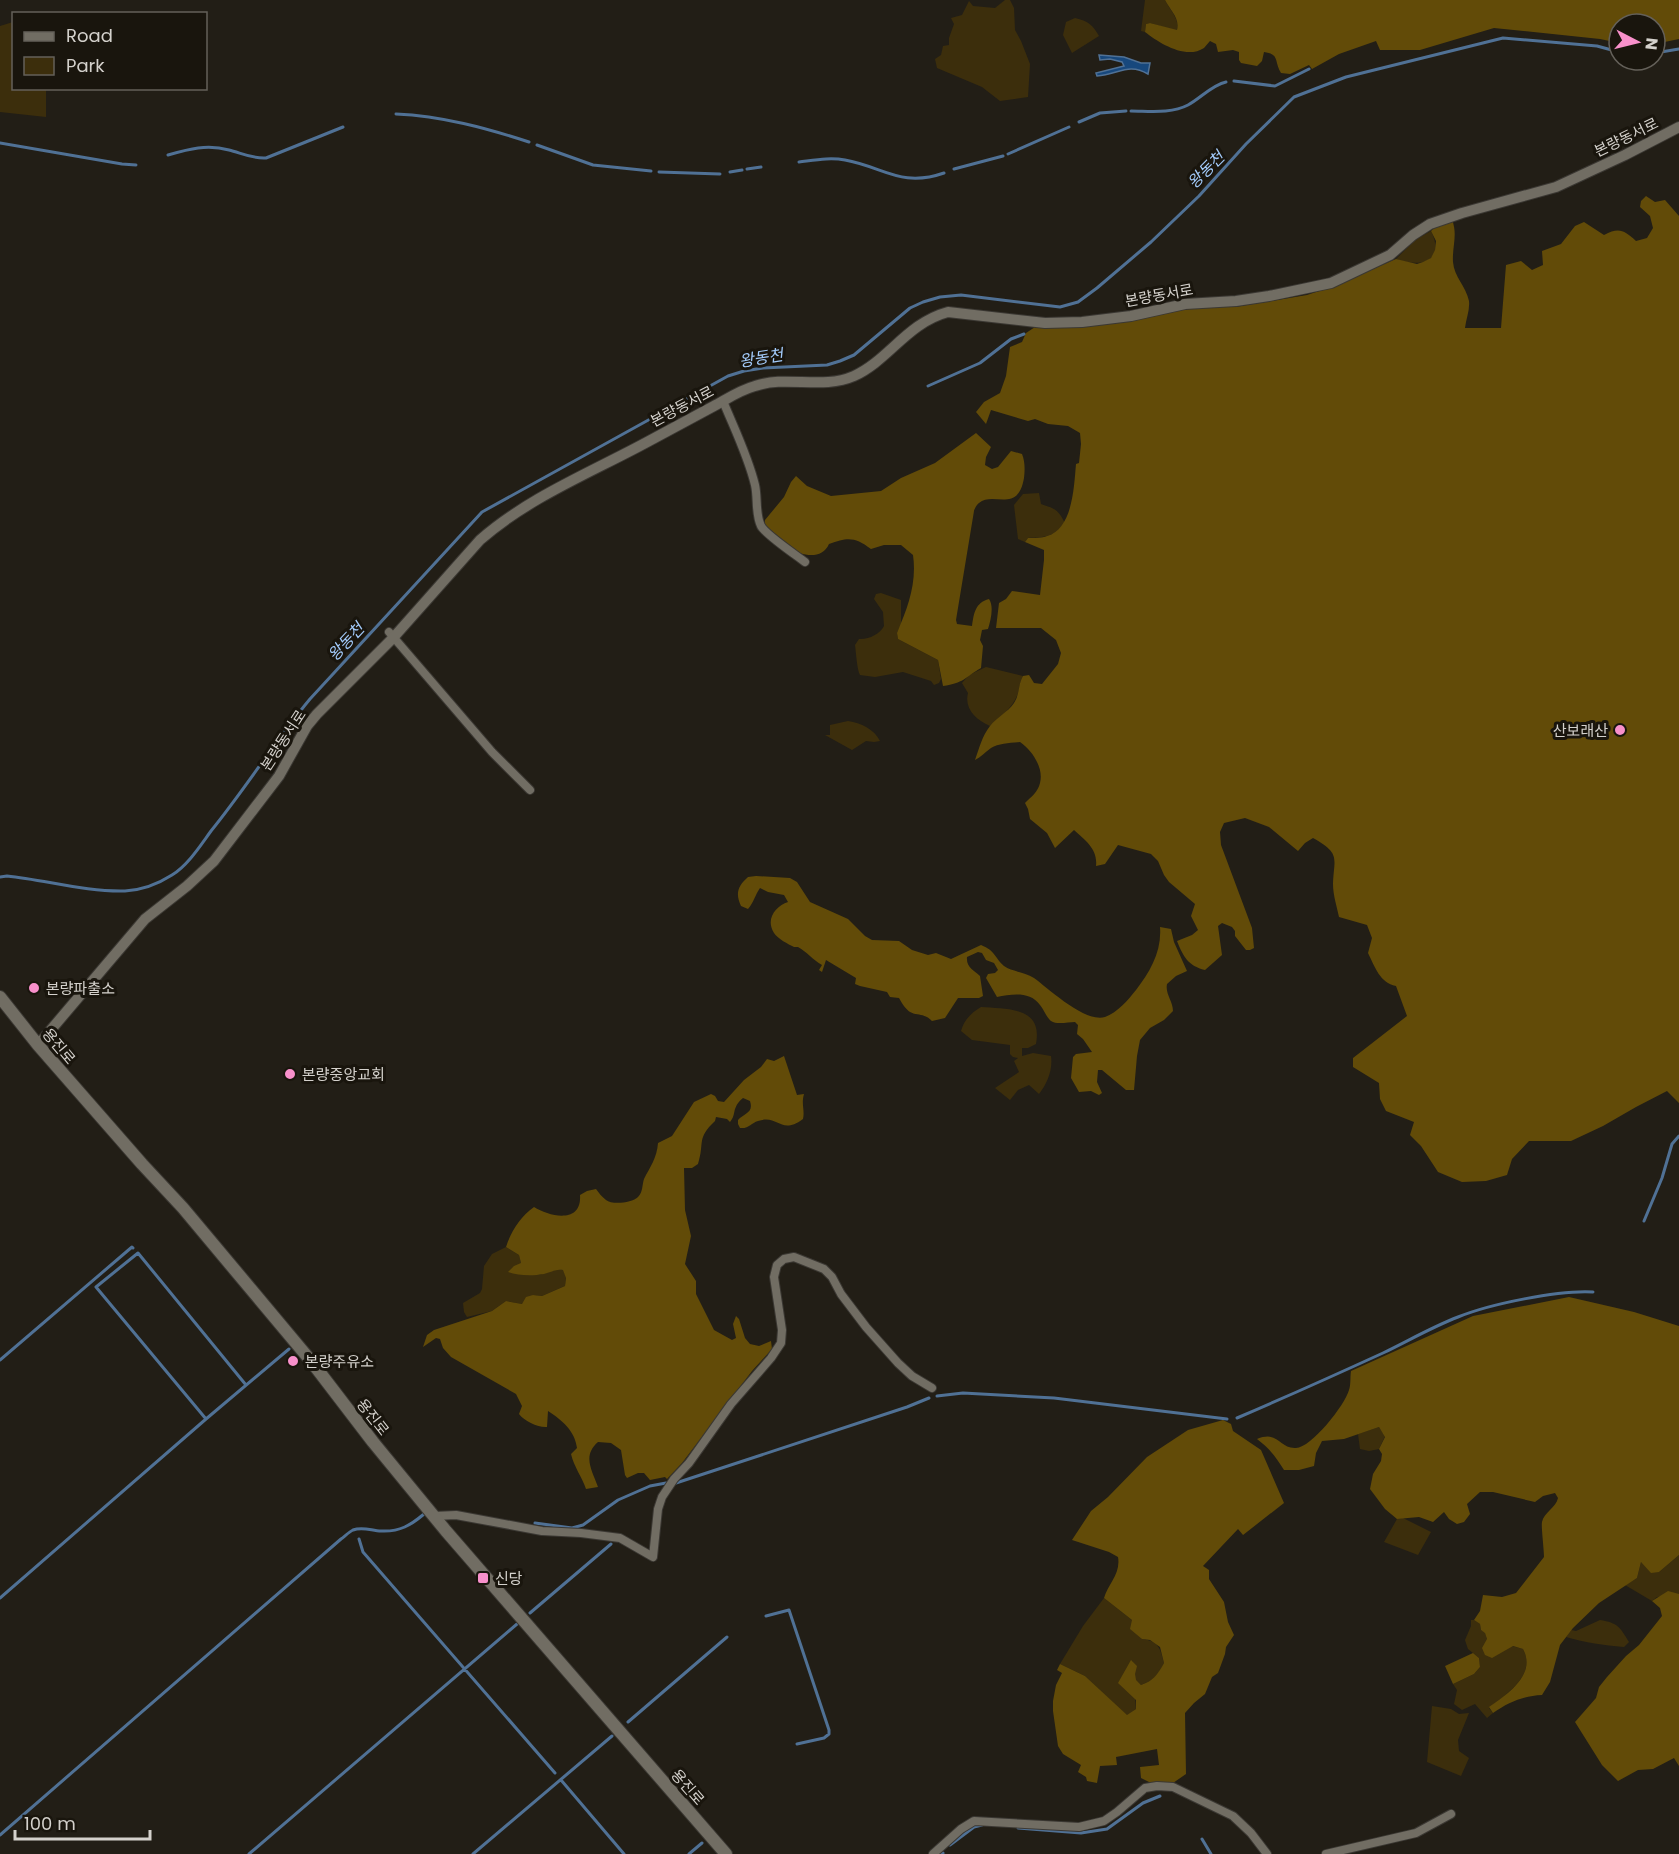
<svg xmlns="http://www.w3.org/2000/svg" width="1679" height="1854" font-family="Poppins,'Noto Sans KR',sans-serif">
  <rect width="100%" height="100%" fill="#221e16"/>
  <!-- green -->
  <path fill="#3c2e0c" d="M1005 0H1010L1014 8 1015 30 1021 41 1030 64 1028 97 1000 101 982 87 937 68 935 59 941 55 943 46 949 45V38L954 24 951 18 962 15 969 1 973 6 995 8Z
    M1145 0H1165C1170 10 1180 19 1177 31L1150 23 1146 24 1145 32 1141 31Z
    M1075 18C1088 21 1093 25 1099 36L1072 53 1063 35 1066 22Z
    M13 22 14 88 46 89V117L0 112V26Z
    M1431 231C1446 262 1420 268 1396 259L1415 240Z
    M1039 493 1041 504C1055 509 1057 508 1065 523 1053 537 1046 537 1028 538L1025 542 1018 539 1014 505 1023 494Z
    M881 593 901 600V625L897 633 898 639 938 660 941 679 939 683 934 685 931 681 903 672 875 677 860 675C857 670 856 652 855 645L859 639C868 640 880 634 884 626L883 612 874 599 876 594Z
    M986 667 1023 676C1019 683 1020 689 1017 696 1012 708 1000 717 990 726 976 720 964 709 968 693L962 683 969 675Z
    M848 721C861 723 874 729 880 741L874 742 866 741 852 750 825 735H830V725Z
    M981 1007C1008 1009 1043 1007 1036 1044L1028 1048H1022V1056L1033 1053 1051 1056C1053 1070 1047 1084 1039 1094L1029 1085 1018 1090 1010 1100 995 1088 1019 1072 1014 1061 1018 1058 1013 1057 1010 1054V1045L972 1040 961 1031C964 1020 971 1013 981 1007Z
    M506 1247 519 1255 524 1274 540 1275 556 1269 564 1270 566 1277 565 1286 542 1296 533 1295 522 1304 506 1301 492 1311 467 1317 464 1312 463 1303 480 1293 482 1289 484 1266 492 1254Z
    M1379 1427 1385 1436 1379 1449 1369 1451 1360 1449 1358 1434Z
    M1403 1518 1431 1532 1418 1555 1384 1542 1397 1519Z
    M1679 1555V1594L1657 1597 1652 1601 1625 1585 1637 1578 1641 1562 1659 1572Z
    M1104 1598 1132 1620 1142 1639C1159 1641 1160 1648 1164 1663 1159 1674 1153 1681 1141 1685L1135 1680 1132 1660 1136 1709 1127 1716 1085 1676 1060 1664 1083 1626Z
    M1471 1620H1474L1480 1624 1481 1630 1485 1632 1487 1639 1523 1649C1537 1675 1506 1694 1489 1708L1493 1713 1487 1718 1475 1704 1462 1710 1454 1704 1457 1690 1453 1684 1474 1674 1480 1667 1479 1658 1468 1649 1465 1640 1471 1626Z
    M1600 1620C1618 1623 1620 1627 1629 1642L1624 1647C1603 1645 1586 1643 1566 1637L1571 1630 1576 1631Z
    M1432 1706 1451 1709 1459 1714 1469 1713 1458 1740 1459 1751 1469 1758 1461 1776 1427 1762Z"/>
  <!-- forest -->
  <path fill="#624b08" d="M1165 0H1679V39L1655 44V24H1619V43L1600 39 1494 28 1420 50H1380L1376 41 1339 54 1312 69 1309 65 1290 74 1281 73C1274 62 1280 54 1264 52L1262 61 1257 66 1241 63 1239 60V52L1233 50 1218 52 1216 44 1210 41C1208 43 1206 46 1204 48 1186 60 1159 43 1145 32L1146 24 1150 23 1177 30C1180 18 1170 10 1165 0Z
    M1646 196 1655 202 1665 200 1679 216V1103L1667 1091 1636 1107 1603 1126 1571 1141H1529L1512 1159 1507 1175 1486 1181 1462 1182 1438 1172 1421 1146 1410 1135 1414 1122 1386 1111 1380 1099 1379 1083 1353 1067V1058L1407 1016 1396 986C1380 983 1375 967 1368 953L1372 938 1367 925 1339 917C1337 907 1333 895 1333 884 1334 857 1341 854 1313 838L1305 843 1298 851 1269 827 1245 818 1224 823 1220 832 1221 845 1252 928 1254 948 1250 950H1246L1235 936V931L1232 927 1222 923 1218 926 1222 955 1205 970C1188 966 1183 956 1177 941L1192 935 1198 930 1191 916 1195 904 1169 882 1164 875 1158 861 1151 854 1118 845 1105 864 1096 866C1098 849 1085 840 1074 830L1055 848 1047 833 1030 819 1028 809 1025 803C1031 797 1038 792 1040 783 1044 768 1032 750 1020 742 1010 743 999 743 991 748 985 752 981 757 975 760 979 749 982 736 990 726 997 717 1008 712 1014 703 1020 694 1018 684 1023 676L1029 675 1034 683 1042 684 1058 664 1061 653 1056 640 1041 628H996L999 603 1006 599 1012 591 1040 595 1044 560V550L1025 542 1028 538C1034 538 1042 538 1047 536 1073 529 1074 486 1076 464L1079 463 1081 444 1080 433 1068 426 1048 424 1035 419 1028 421 991 410 986 424 976 412 984 402 1000 393 1006 376 1010 347 1022 342 1026 333 1035 327 1202 307H1235L1307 295 1331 287 1396 259 1417 264 1423 262 1431 258 1435 250 1436 241 1431 231 1436 226 1452 220C1458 234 1452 247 1453 262 1454 277 1466 286 1469 301 1470 310 1466 319 1465 328H1501L1506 265 1521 261 1532 270 1543 265 1542 251 1561 244 1575 226 1584 222 1604 235C1619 227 1624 230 1636 241L1647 238 1653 228 1650 216 1640 207 1641 201Z
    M976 433 991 447 986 457 985 465 992 469 998 467 1011 451 1022 454C1025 461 1025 470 1024 478 1018 514 993 491 979 503 977 504 974 510 974 511L956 620 957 624 972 626C974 613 975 603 989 599 994 606 991 620 988 629L982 630 980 640 983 646 981 668C964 678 964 683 943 686L938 660 898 639 897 633C908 607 917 583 913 555L901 545H884L871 549C855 537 848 537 829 544 824 556 811 557 800 553L765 526V520L784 497 791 482 796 476 807 486 831 496 881 491 901 478 935 463Z
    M756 876 790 878 797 882 810 902 848 919 865 936 872 940 899 941 912 950 928 955 936 953 951 959 981 945C996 951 994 957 1004 966 1013 972 1025 972 1034 978 1049 989 1085 1023 1105 1017 1117 1013 1128 1000 1136 990 1150 972 1162 951 1160 927L1171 929 1174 942 1187 971 1176 976 1167 984C1165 994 1173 1001 1173 1011L1164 1020 1150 1028 1140 1040 1137 1056 1134 1090H1126L1102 1070H1098L1097 1082 1102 1093 1099 1095 1091 1091 1079 1092 1071 1078 1073 1057 1076 1054 1092 1052 1083 1039 1077 1034 1078 1025 1075 1022C1068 1022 1057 1025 1051 1021 1047 1018 1044 1010 1040 1005 1030 991 1012 994 997 997L986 978 988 974 995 973 998 970 994 963 986 960 982 953 978 952 967 957C966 968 974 970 980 976L983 996 979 998H958L945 1018 932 1021C919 1008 912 1023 899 998L890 997 887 992 860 986 855 984 856 978 826 960 822 972 819 970 822 965C813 960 807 952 798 947H794C788 944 778 939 774 933 765 919 776 906 788 902L784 895 768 892 760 888C755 895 754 902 748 909L741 906C735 893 738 886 748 877Z
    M784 1056 797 1095 804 1094C801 1104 805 1110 803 1119 780 1136 779 1114 758 1121 751 1123 749 1129 740 1128L738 1124V1120C744 1113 754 1113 750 1101L743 1098C731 1108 737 1114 730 1122L727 1119 716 1117 715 1121C696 1139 705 1142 698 1164L692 1168H684L685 1210 691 1236 685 1264 696 1281V1294L714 1330 732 1340 736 1338 733 1324 736 1316 739 1319 745 1338 750 1344 759 1346 771 1341 772 1349 752 1371 682 1463 667 1479 665 1477 650 1480 644 1473H638L627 1478 625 1475 621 1450 611 1443 598 1442C582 1456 592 1470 598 1487L586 1489C582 1477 574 1467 571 1454L577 1448C575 1431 562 1420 548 1411L547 1427C539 1428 524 1421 519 1414L522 1406 516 1394 451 1357 443 1348 440 1339 436 1338 423 1347 427 1335 434 1330 492 1311 506 1301 522 1304 526 1297 533 1295 542 1296 565 1286 566 1278 563 1270C555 1269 552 1272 544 1274 533 1276 519 1276 508 1272L514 1266 521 1263 519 1255 506 1247C511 1231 521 1216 534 1207 550 1217 582 1224 580 1195L587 1191 596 1189C599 1193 602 1197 606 1200 612 1205 632 1203 638 1197 643 1192 642 1185 644 1179 650 1167 657 1158 658 1143L672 1136 694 1102 711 1094 715 1096 718 1101 724 1102 744 1080 761 1067 767 1059 774 1061Z
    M1569 1297 1634 1312 1679 1326V1555L1659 1572 1651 1573 1641 1562 1637 1578 1599 1603 1573 1628 1560 1645 1550 1682 1542 1695C1523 1696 1509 1702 1493 1713L1489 1707C1506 1695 1537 1675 1523 1649L1513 1646 1492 1658 1485 1655 1482 1648 1487 1639 1485 1633 1481 1630 1480 1624 1474 1620 1480 1611 1483 1595 1502 1597 1516 1593 1544 1557C1544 1549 1541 1527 1542 1522 1544 1512 1556 1508 1558 1498L1555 1493 1543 1496 1535 1502 1493 1492H1480L1467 1504 1470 1514 1464 1522 1457 1524 1449 1519 1444 1512 1433 1522 1419 1517 1397 1519 1385 1509 1370 1489 1373 1474 1381 1461 1382 1454 1379 1449 1385 1437 1379 1427 1344 1439 1322 1441 1316 1453 1314 1466 1299 1470H1284C1276 1457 1269 1448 1257 1439 1279 1430 1279 1449 1296 1448 1311 1448 1345 1405 1349 1390 1351 1385 1350 1377 1351 1371L1473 1316Z
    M1223 1420 1231 1424 1233 1431 1261 1450 1284 1503 1243 1535 1238 1529 1203 1566 1209 1570V1579L1224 1602 1228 1622 1234 1635 1226 1647 1225 1654 1218 1673 1212 1677 1205 1694 1194 1703 1185 1713 1186 1774 1173 1783 1149 1782 1141 1778 1140 1767 1159 1765 1157 1749 1116 1757 1117 1765 1100 1766 1097 1783 1087 1781 1086 1777 1078 1772 1081 1765 1063 1754 1058 1746 1053 1711V1701L1056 1685 1062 1673 1057 1670 1060 1664 1085 1676 1127 1715 1136 1709V1700L1118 1683 1131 1660 1137 1666 1135 1674 1136 1680 1141 1685C1153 1681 1158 1674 1164 1663L1160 1647 1150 1640 1142 1639 1130 1629 1132 1620 1104 1598C1108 1584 1121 1574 1118 1557L1109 1552 1072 1540 1091 1511 1108 1497 1147 1457 1188 1430Z
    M1668 1591 1679 1594V1766L1674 1758 1653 1769 1638 1770 1618 1781 1602 1765 1575 1722 1596 1698 1599 1687 1607 1677 1626 1656 1639 1645 1662 1616 1660 1608 1652 1601Z
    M1473 1653 1479 1658 1480 1667 1474 1674 1453 1684 1445 1666Z"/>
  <!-- water -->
  <path fill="#17487d" stroke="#507195" stroke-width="1.5" d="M1099 55 1124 57 1141 63H1150L1148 74C1128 62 1118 75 1097 76L1096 73 1124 66 1122 62 1110 59 1100 60Z"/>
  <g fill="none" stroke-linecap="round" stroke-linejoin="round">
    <!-- stream -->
    <path stroke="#507195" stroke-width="3" d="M1655 53 1679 49
      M1234 81 1275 86 1309 69
      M1131 111C1149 111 1171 114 1188 105 1201 98 1212 85 1226 82
      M396 114C442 116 486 128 529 142
      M1079 122 1100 113 1126 111
      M0 143 122 164 136 165
      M537 145 593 165 651 171
      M1008 154 1069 127
      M168 155C189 149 207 144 229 150 241 153 253 159 266 158L343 127
      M799 162C815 160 830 157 845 160 884 167 901 188 944 173
      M747 169 761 167
      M954 169 1003 156
      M659 172 720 174
      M730 172 742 170
      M928 386 980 363 1011 339 1024 334
      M0 877 7 876C46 880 85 892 125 891 142 890 158 884 172 875 188 865 200 846 211 831 246 788 275 741 310 699L482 512 728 376 744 371 763 368 827 365 840 361 854 355 910 308 923 302 940 297 961 295 1060 307 1078 302 1097 288 1151 242 1199 196 1246 144 1294 97 1346 77 1503 38 1597 46 1619 52
      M1644 1221 1662 1178 1672 1144 1679 1136
      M0 1360 132 1247 133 1248
      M937 1396 963 1393 1054 1398 1227 1419
      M1237 1418C1286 1397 1335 1375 1383 1353 1408 1341 1432 1327 1458 1317 1490 1304 1558 1290 1593 1292
      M206 1419 96 1287 138 1253 246 1385
      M676 1483 907 1407 929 1398
      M535 1523 572 1528 583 1525 618 1500 650 1486 666 1483
      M359 1539 363 1552 555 1773
      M0 1598 206 1419 289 1349
      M530 1613 611 1544
      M766 1616 789 1610 829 1730V1734L824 1738 797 1744
      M628 1722 727 1637
      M561 1780 624 1854
      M1018 1828 1081 1833 1107 1829 1143 1803 1160 1796
      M0 1835 341 1539C345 1536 349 1532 353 1530 363 1526 372 1531 381 1531 400 1532 411 1525 424 1514
      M1202 1839 1211 1854
      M950 1845 974 1827 982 1825
      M249 1854 517 1624
      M473 1854 612 1736
      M689 1854 702 1843
      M941 1854 943 1853"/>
    <defs>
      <path id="minor" d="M723 401C734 428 748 456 755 485 758 498 755 514 761 526 766 535 796 555 805 562
        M389 632 492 752 530 790
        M434 1516 456 1515 542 1531 581 1533 620 1538 653 1557 658 1509 662 1497 674 1479 689 1463 731 1404 771 1358 781 1343 782 1330 774 1277 777 1265 784 1259 794 1257 824 1269 832 1277 841 1294 866 1327 898 1363 912 1376 932 1388
        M933 1854 961 1829 974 1821 1079 1827 1104 1821 1117 1812 1145 1788 1157 1786 1173 1787 1233 1816 1251 1833 1267 1854
        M1326 1854 1416 1833 1451 1814"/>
      <path id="tertiary" d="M38 1045 145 919 187 886 214 861 279 776 307 726 317 714 393 638 480 540C529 497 592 472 649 441 671 429 692 418 714 406 727 399 740 390 755 386 787 375 822 390 854 376 889 360 907 323 948 312L1045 323 1082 322 1131 316 1185 304 1236 301 1269 296 1331 283 1390 255 1413 235 1430 224 1462 213 1556 187 1625 155 1679 127"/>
      <path id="secondary" d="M0 997 38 1045 142 1164 183 1208 311 1361 373 1442 446 1531 726 1854"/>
    </defs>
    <!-- minor casing -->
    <use href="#minor" stroke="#3b3833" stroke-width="10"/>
    <!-- tertiary casing -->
    <use href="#tertiary" stroke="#3b3833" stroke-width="12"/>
    <!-- secondary casing -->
    <use href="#secondary" stroke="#3b3833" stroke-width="14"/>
    <!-- minor -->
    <use href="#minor" stroke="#716d63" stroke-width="8"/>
    <!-- tertiary -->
    <use href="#tertiary" stroke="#716d63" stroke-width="10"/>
    <!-- secondary -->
    <use href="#secondary" stroke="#716d63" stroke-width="12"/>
  </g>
  <!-- markers -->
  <g fill="#f890cb" stroke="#19150d" stroke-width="2">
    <circle cx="1620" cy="730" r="6"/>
    <circle cx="34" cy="988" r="6"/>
    <circle cx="290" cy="1074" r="6"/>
    <circle cx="293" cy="1361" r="6"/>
    <rect x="477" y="1572" width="12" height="12" rx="3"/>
  </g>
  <g text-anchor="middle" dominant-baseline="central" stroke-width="6" stroke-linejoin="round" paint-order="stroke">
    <!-- street labels -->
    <g font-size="15" fill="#d4d1cc" stroke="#19150d">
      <text transform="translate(1626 137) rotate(-26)">본량동서로</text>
      <text transform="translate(1159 295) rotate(-10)">본량동서로</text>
      <text transform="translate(682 406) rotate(-28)">본량동서로</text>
      <text transform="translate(283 740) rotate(-57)">본량동서로</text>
      <text transform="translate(59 1046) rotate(50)">용진로</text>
      <text transform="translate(373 1417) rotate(52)">용진로</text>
      <text transform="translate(688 1787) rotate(49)">용진로</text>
    </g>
    <!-- poi labels -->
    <g font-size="15" fill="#d4d1cc" stroke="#19150d" text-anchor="start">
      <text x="1608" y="730" text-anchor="end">산보래산</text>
      <text x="46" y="988">본량파출소</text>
      <text x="302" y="1074">본량중앙교회</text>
      <text x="305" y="1361">본량주유소</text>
      <text x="495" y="1578">신당</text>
    </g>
    <!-- water labels -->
    <g font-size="16" font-style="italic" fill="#a3cbfb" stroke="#19150d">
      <text transform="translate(1206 170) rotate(-45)">왕동천</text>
      <text transform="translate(761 358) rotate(-9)">왕동천</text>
      <text transform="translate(346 642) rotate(-47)">왕동천</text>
    </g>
  </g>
  <!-- legend -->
  <rect x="12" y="12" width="195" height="78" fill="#19150d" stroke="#646059" stroke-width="1.5"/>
  <rect x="24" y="32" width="30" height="9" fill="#716d63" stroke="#646059" stroke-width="1.5"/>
  <text x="66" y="42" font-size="18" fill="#d4d1cc">Road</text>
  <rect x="24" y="57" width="30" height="18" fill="#3c2e0c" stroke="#646059" stroke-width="1.5"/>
  <text x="66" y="72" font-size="18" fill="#d4d1cc">Park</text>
  <!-- north arrow -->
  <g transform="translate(1637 42) rotate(97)"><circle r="28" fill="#19150d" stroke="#646059" stroke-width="1.5"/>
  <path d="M0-4.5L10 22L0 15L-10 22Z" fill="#f890cb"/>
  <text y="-9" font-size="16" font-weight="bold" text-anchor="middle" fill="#d4d1cc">N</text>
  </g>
  <!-- scale -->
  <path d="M15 1830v9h135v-9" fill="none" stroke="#d4d1cc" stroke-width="3"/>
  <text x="24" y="1830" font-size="18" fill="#d4d1cc" stroke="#19150d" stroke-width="4.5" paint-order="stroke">100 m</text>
</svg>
